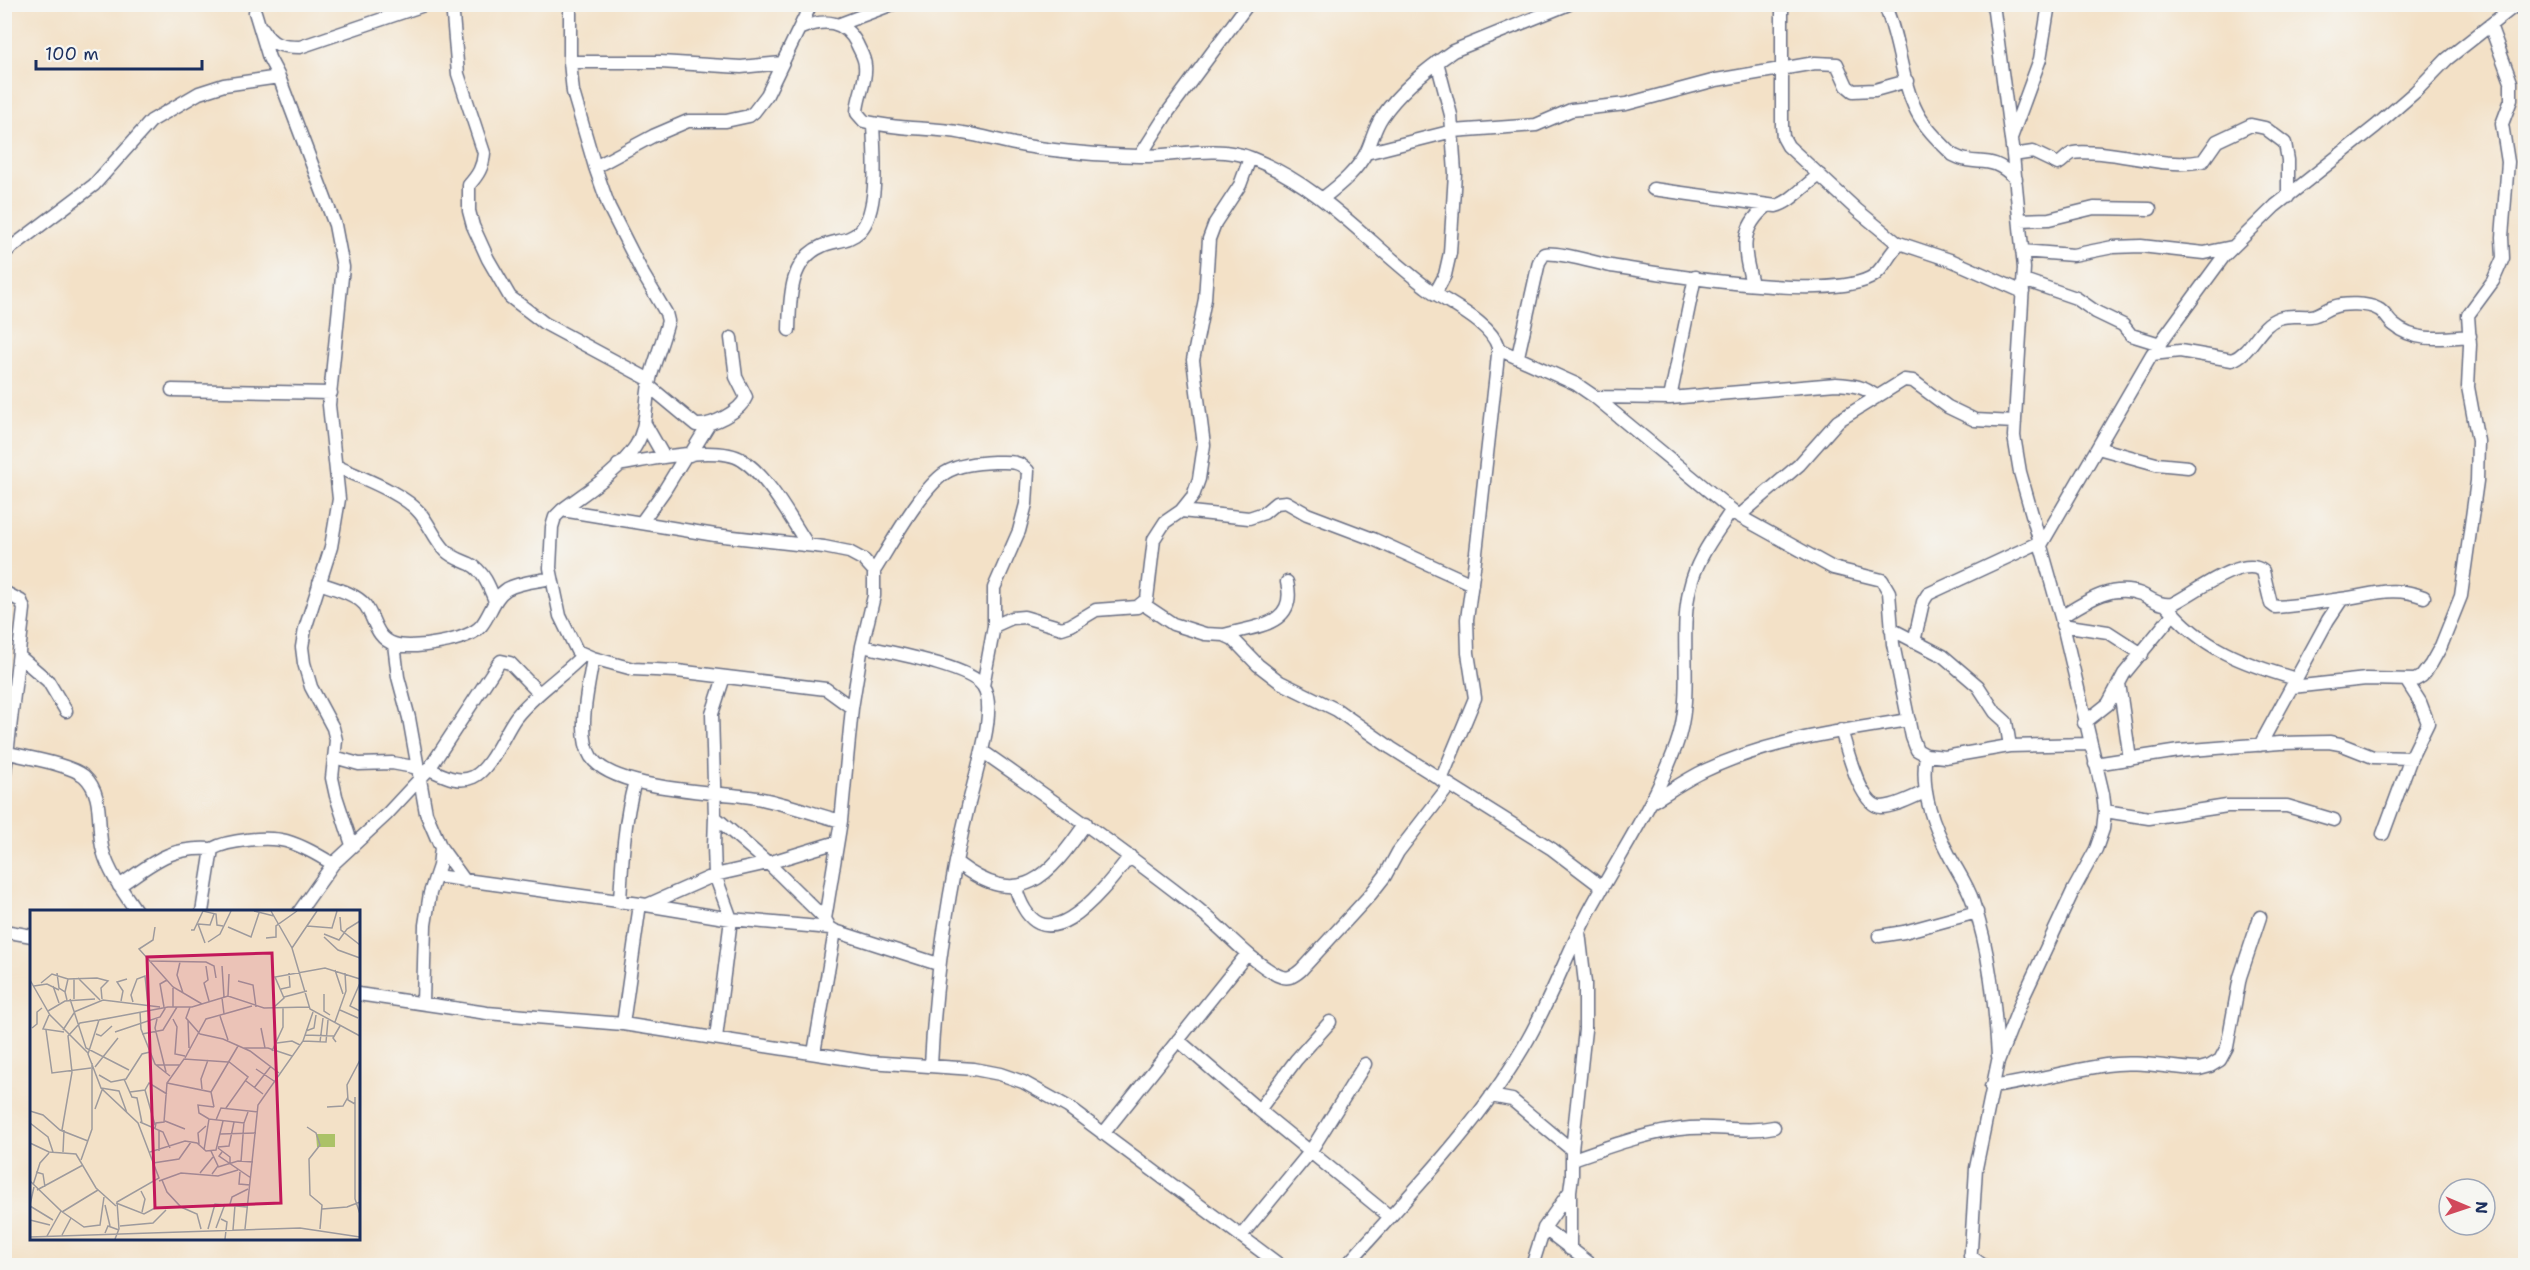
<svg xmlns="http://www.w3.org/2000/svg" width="2530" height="1270" font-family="'Shantell Sans',sans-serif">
  <rect width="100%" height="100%" fill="#f6f6f2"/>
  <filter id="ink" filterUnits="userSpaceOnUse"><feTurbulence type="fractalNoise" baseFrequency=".0167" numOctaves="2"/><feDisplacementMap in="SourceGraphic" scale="12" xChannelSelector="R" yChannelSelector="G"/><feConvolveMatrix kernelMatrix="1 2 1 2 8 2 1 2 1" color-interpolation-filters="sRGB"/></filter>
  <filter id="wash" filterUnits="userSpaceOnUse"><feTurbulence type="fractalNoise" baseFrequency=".008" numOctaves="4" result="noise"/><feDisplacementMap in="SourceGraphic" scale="24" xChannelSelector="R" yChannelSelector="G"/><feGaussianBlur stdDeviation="1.35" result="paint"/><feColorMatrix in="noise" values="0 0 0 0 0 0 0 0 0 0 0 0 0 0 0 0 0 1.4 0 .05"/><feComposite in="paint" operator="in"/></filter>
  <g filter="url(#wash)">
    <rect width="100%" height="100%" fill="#f3e1c7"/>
  </g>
  <g filter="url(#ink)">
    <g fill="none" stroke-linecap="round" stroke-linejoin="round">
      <defs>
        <path id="minor" d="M452 4 458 74 484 153C483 167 478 175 469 185V211L473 226 488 259 510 297 544 323 650 380
          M570 4V62L573 92 595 167 609 207 643 274 666 313 668 321C663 341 655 360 650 379 645 401 648 427 635 447 617 473 587 491 562 510L555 517 552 527 550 568 560 616 577 651 593 658 633 669 677 671 826 689 852 708
          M1782 4V126L1783 137 1788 146 1857 210 1896 242 1953 261 2023 292
          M1884 4C1900 38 1900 79 1917 112 1925 128 1940 142 1953 155 1979 169 1988 151 2016 179
          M255 12 269 58 279 77 335 225 343 267 329 405 339 499 331 547 305 629 302 647 304 663 311 687 333 728 336 740 332 778 336 796 352 845
          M840 24 893 4
          M801 28C824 19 844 19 857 44 860 51 865 58 865 66 867 82 857 97 857 113L864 121C896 130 931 127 963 133 984 136 1005 143 1026 146 1062 152 1101 155 1139 156 1175 157 1216 144 1251 158 1322 186 1367 242 1426 287 1446 303 1490 321 1498 347 1499 352 1497 360 1497 365L1476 553 1467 619 1468 653 1475 698 1441 780
          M263 29C271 46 283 47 300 47L427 4
          M570 62H660L741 67 782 63
          M2011 138 2040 59 2049 4
          M1366 153 1453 131 1536 125 1571 110 1626 104 1716 80 1815 63 1837 64 1847 86 1853 91 1875 90 1907 81
          M2013 155 2033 152 2058 164C2064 161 2067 155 2073 153 2081 151 2092 153 2101 153 2134 156 2169 168 2203 161L2217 141 2251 125 2265 128 2285 143 2288 160V197
          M1140 156 1168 112 1248 4
          M595 167 653 136 688 121H726L749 116 754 112 767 95 811 4
          M1653 189 1776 206C1792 202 1805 184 1820 175
          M1323 198C1340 185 1358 170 1367 151 1372 140 1375 127 1382 117 1400 90 1427 69 1453 51L1569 4
          M2020 220 2049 219 2094 208 2150 209
          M2022 251 2073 255 2113 247 2141 246 2204 253 2232 247
          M4 253 94 185 151 121 199 93 224 85 279 77
          M2024 280 2076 298 2096 312 2123 325 2131 335 2160 344
          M1752 284C1744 251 1738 229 1767 206
          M1435 294 1445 275 1450 253 1455 173 1451 115 1437 62
          M789 330C790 300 789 260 822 246 835 240 849 242 860 231 880 210 874 151 873 124
          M1498 349 1576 384 1595 397 1739 516 1833 568 1882 580 1889 592 1893 644 1912 737 1917 750 1926 755 1945 757 2009 746 2089 744
          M2152 354 2180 351 2232 360C2253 352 2258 325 2279 318 2290 314 2300 317 2311 316 2320 315 2325 309 2333 307 2343 303 2368 303 2378 309 2385 312 2388 321 2394 325 2415 343 2444 338 2470 336
          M1518 356 1539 262 1544 254C1557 251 1595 263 1611 266 1667 275 1824 301 1870 278 1884 271 1888 253 1900 244
          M649 386 696 425C712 426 740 412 746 397L736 377 731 338
          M172 390 331 393
          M1595 397 1670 398 1836 384C1853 385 1864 386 1877 397
          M1670 398 1695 277
          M644 422 664 457
          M2098 448 2156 464 2188 467
          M690 455 709 424
          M618 465C647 460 718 444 742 460 768 476 790 518 807 544
          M336 466C361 478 402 492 420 513 430 525 435 540 446 551 453 558 461 560 470 564 483 570 490 588 495 601
          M562 510 715 535 824 547 849 552 864 560 874 571V596L862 646 852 708 841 821 825 919 830 928 835 931 938 964
          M1181 511 1249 518 1264 513 1276 503 1286 502 1307 514 1373 539 1472 584
          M1739 516 1799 465 1838 421 1904 380 1913 381 1948 407 1975 420 2015 422
          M641 523 664 491 686 455
          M2041 545 2152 354 2224 256 2275 206 2376 126 2415 92 2447 59 2517 4
          M874 571C890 546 921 489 945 473 959 464 978 463 995 462 1008 462 1019 460 1028 471L1026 504 1019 531 994 588V626L983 686
          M319 583C333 588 355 593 365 605 375 618 375 638 394 644 412 650 468 641 481 626 491 614 493 598 507 589 519 582 539 581 552 578
          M4 592 21 601 24 609 4 780
          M1143 604 1173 624 1205 634 1224 635 1233 639 1258 665 1280 682 1337 710 1391 748 1552 849 1602 887
          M2166 605C2202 649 2244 664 2296 679
          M2061 617C2085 602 2111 583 2141 594 2152 599 2160 606 2172 604 2192 595 2242 554 2263 571L2271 604 2275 607C2297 606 2319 602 2341 599 2372 595 2392 585 2424 597
          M2062 625 2108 632 2142 654
          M994 626 1012 618 1024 617 1062 628 1071 625 1096 610 1137 607 1147 599 1154 539 1165 522 1181 511 1193 496 1199 479 1204 445 1193 360 1205 299 1209 239 1215 223 1240 185 1250 158
          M1891 629 1943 656 1978 686 1995 712 2006 722 2010 746
          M1224 635C1254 626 1298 626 1287 582
          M1914 642 1923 602 1928 594 2040 542
          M394 644 398 677 409 718 426 813 441 848 439 866 430 893 425 925 423 1003
          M862 646C888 652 969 666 983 686 995 704 983 747 978 767 952 864 936 965 931 1065
          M19 656 48 681 66 711
          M593 658C589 685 576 733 591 757 614 791 717 791 757 798 785 803 813 814 841 821
          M2119 683 2130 759
          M2292 687 2366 679 2415 680 2422 676 2431 664 2441 646 2461 596 2477 481 2478 441 2468 387 2470 345 2468 315 2493 281 2503 258 2502 237 2508 162 2502 124 2511 100V82L2490 25
          M2084 723 2108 704 2124 674 2173 614
          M1841 730C1847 748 1860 806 1881 807 1895 807 1913 797 1925 792
          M2260 745 2328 620 2342 599
          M982 751C1054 801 1124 851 1193 905 1222 927 1245 957 1277 975 1287 980 1293 977 1301 970L1370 895 1385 876 1398 852 1449 786
          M9 753C28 758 69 764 84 776 105 795 96 827 103 851 109 873 124 893 137 912
          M1926 755C1920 792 1933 825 1950 857 1958 872 1968 886 1973 902 1990 951 1995 1005 1998 1056
          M334 757 359 764 392 763 419 768
          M2095 764 2179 751 2280 743 2329 742 2340 744 2373 757 2411 758
          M429 769C443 775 458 784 473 777 491 769 504 733 516 717 536 692 562 677 584 654
          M1653 801C1670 791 1687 779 1704 771 1769 740 1840 731 1909 720
          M2105 811 2149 818 2227 806H2287L2334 820
          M715 817 768 863 825 919
          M2383 834 2411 758 2428 723 2420 702 2406 680
          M441 848 465 881
          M957 863C1021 912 1049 876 1086 823
          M436 876 640 904 731 919 830 928
          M119 886C153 863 169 846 212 849
          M1015 886C1040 974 1102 892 1130 856
          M620 902C622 860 624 821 635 781
          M647 905 715 875 768 863 837 842
          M202 912 212 849C228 840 268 836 286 841 303 846 318 855 333 864
          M299 912 333 864 387 814 429 769 498 664 501 661 510 663 538 692
          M4 931 32 936
          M1879 936 1904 932 1977 912
          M358 994 487 1013 623 1024 869 1062 974 1069 1000 1074 1023 1082 1068 1107 1281 1266
          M623 1024 640 904
          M716 1038 731 919 715 875 714 846 715 817 712 714 724 677
          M1178 1040 1259 1110 1389 1216
          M814 1053 835 931
          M1991 1087C2030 1082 2067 1071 2106 1065 2137 1060 2168 1068 2199 1069L2210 1066 2220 1060 2227 1047 2240 977 2260 917
          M1491 1096 1512 1100 1572 1150
          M1259 1110 1296 1060 1330 1022
          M1103 1134 1247 954
          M1573 1159C1610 1146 1651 1131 1690 1128 1719 1126 1745 1133 1774 1127
          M1544 1228 1593 1266
          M1241 1236 1310 1152 1365 1064
          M1570 1249V1192
          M1970 1256 1984 1266
          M1346 1266C1408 1196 1475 1129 1523 1048 1550 1003 1567 952 1592 906 1621 853 1655 803 1676 746 1696 692 1676 634 1692 580 1700 554 1717 532 1732 510
          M1532 1266 1544 1228 1570 1191 1572 1176V1150L1585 1030V983L1579 932
          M1970 1266 1976 1168 1998 1061 2022 1000 2073 891 2096 849 2103 829 2105 811 2103 794 2061 617 2020 472 2014 436 2024 268 2013 155 1993 4"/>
      </defs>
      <!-- minor casing -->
      <use href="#minor" stroke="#676d83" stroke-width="15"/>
      <!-- minor -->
      <use href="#minor" stroke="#fff" stroke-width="12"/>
    </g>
  </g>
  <!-- overview -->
  <g transform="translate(30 910)">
    <rect width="330" height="330" fill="#f3e1c7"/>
    <path d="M286 224H305V237H287Z" fill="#abc267"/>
    <path fill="none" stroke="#9d9a9d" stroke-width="1.5" d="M224 1 244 6M241 1 262 38 280 99 330 126M310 7 311 20 330 35M168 14 180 15 184 4M168 14 175 33M277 16 302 18 307 1M125 17 123 30 109 39 143 77 172 94M198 17 221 27 229 3M161 20H164L173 1 186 4 187 15 193 16M294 24 309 30 317 19 330 11M294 27 308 40 330 48M236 28 246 27V16L267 1M178 32 190 24 201 1M262 38 287 1M119 51 176 52 184 56 186 68M150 52 147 65 153 83M176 56 178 70 174 73 179 91M192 56 194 87M305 60 313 84M27 63 29 78 35 82 37 90M44 68V89M48 68 70 90M0 70 20 105 58 143M208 71 223 75 226 97M11 73 22 64 38 69M330 73 320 96 330 101M4 76 17 74 29 80M23 76 29 93M143 78V97M251 79 260 77 259 63M35 82 38 69 67 68 78 71 71 78 72 89M294 84V101L300 105M198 86 199 64M254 87 277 81M40 89 56 138 99 160M91 91 93 81 87 72 97 69M103 92 101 85 107 69 115 66 118 95M134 97 130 74 137 70M160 97 156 108 170 124M243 98 254 88 245 67 295 58 330 69M310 100 328 108M18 101 35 91 65 89M44 102 73 90 130 97M110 102 111 119 125 154 140 166M194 104 222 96M19 105 13 119 34 122M190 106 198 130M127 109 125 118 136 162M143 109 147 117 145 144 155 146M158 110 159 138M305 112 316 81 315 63M2 118 7 114V102L12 98M231 118 235 138M16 120 22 163 61 158M33 120 44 103M276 121 284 118 286 105M85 122 130 107 136 97M66 124 71 126 82 116M112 124 133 120 147 97M170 124 193 129 220 141 249 163M275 125 304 126M273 131 296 132 298 110M290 132 293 108M306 132 303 128 310 116M247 133 262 131 270 135M214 138H238L262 146M242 141 253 117V98M155 148 176 109 194 104 192 88M126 155H150M65 157 88 128M226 159 244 171M69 165 81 172 96 169 112 144 120 142M94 169 102 187 107 188 112 213M216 171 233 184M137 173 181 182 184 197M71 178 89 181 97 203M224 178 241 156M172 179 171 169 178 150M115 180 125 215M100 182 115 180 119 173 137 184M181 182 208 136M325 187V289L330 304M325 194 318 190 317 175 330 150M297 197 313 196 318 187M196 198 218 167 198 151M65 199 72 180M0 201 13 205 30 220 58 231M179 209 169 203 168 195 184 197M186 210 191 198 228 202M135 211 155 219M110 212 133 222 140 238M0 213 18 227 23 242M277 217 286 223 290 235 279 249 280 285 292 295 290 319M125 218 126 213 134 212 137 173 154 149 198 152M32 220 42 162 38 126 50 113 68 110M129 220V241M190 224 226 223M0 233 19 242 46 244 66 278 86 296M169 234 168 223 176 216M188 237 199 236 204 212M188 238 200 247V253M174 240 179 209 214 213 218 202M181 241 188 256 182 264M33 242 34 220M120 242 155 231 167 233 176 241 186 240 193 211M192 242 189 246 221 268M51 250 62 219V153M211 252 214 212M123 253 149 249 161 232M188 257 208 251 223 252M6 262 13 264 15 277M210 262 209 274 220 275M170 263 183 247M132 270 137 282 151 297 167 304 171 319M0 271 31 301 17 326M129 271 151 263 188 266 208 260M3 275 10 253 19 243M7 280 53 255M111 281 115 289 112 302M86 293 114 304 125 298M200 294 202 287 218 279M0 295 4 277M75 295 80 316M0 296 23 310M292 299 317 297 330 292M31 301 54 317 70 315 74 287M32 302 68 280M191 309 197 312 195 329M0 310 20 315M90 316 123 313 136 300M186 318 195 294M178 319 185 294 217 297M215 319 228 195 273 131 283 102M203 320 205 295M75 323 78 316 89 320M32 325 41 308M0 327 270 318 330 327M85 329 89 319 87 292 129 268 108 213 71 178 58 144 69 110 138 97H162L198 86 234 98 279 97"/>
    <path fill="#c2185b" fill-opacity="0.15" stroke="#c2185b" stroke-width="3" d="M242 43 251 293 125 298 117 47Z"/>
    <rect width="330" height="330" fill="none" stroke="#1b2f5e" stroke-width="3"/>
  </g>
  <!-- margin -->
  <rect width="2530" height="1270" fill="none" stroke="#f6f6f2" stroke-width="24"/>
  <!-- north arrow -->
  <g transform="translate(2467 1207) rotate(92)"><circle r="28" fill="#f6f6f2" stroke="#9ea6b7" stroke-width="1.5"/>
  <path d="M0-4.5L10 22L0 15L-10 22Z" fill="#d1495b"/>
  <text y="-9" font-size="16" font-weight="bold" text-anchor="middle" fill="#1b2f5e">N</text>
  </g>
  <!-- scale -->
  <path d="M36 60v9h166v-9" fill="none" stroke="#1b2f5e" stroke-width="3"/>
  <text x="45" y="60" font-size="18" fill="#1b2f5e" stroke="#f6f6f2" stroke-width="4.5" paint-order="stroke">100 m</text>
</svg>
